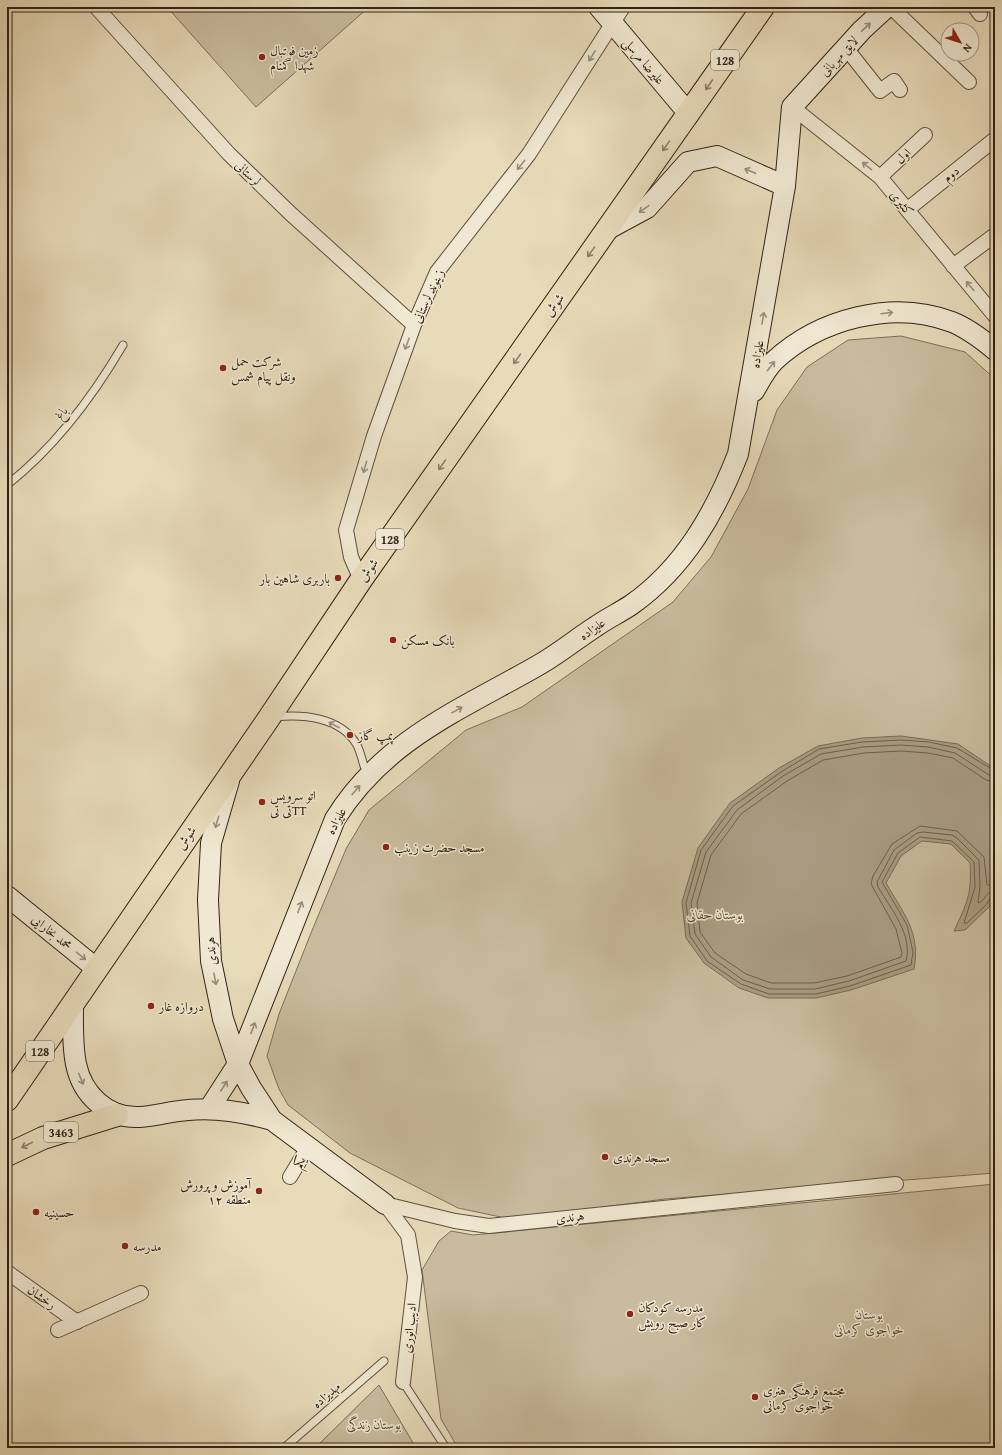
<svg xmlns="http://www.w3.org/2000/svg" width="1002" height="1455" font-family="'Gentium Book Plus',Amiri,serif">
  <rect width="100%" height="100%" fill="#e8dbba"/>
  <filter id="stains"><feTurbulence type="fractalNoise" baseFrequency=".005" numOctaves="4"/><feColorMatrix values="0 0 0 0 .2 0 0 0 0 .09 0 0 0 0 .02 0 0 0 .5 -.17"/></filter>
  <radialGradient id="worn" r=".72"><stop offset=".6" stop-color="#630" stop-opacity="0"/><stop offset="1" stop-color="#630" stop-opacity=".3"/></radialGradient>
  <!-- green -->
  <path fill="#c9bc9e" stroke="#7c6f59" d="M167 7H369L256 107Z
    M901 336 965 352 995 379V1173L665 1199 510 1219 458 1208 350 1153 288 1105 279 1089 267 1056 279 1014 311 933 346 849 369 810 466 730 522 707 673 602 711 557 748 489 777 410 807 367 848 340Z
    M995 1184V1448H458L441 1419 422 1270 439 1241 451 1231 473 1235Z
    M379 1385 416 1448H315Z"/>
  <!-- water -->
  <path fill="#a99c82" stroke="#796b56" d="M901 736 958 744 995 769V897L989 907 965 930 954 931C967 903 972 894 970 863L951 844 922 841 901 856 886 883C903 913 921 932 914 969L851 990 816 998H768L739 988 704 963 686 938 682 902 698 848 730 803 779 768 818 746 862 738Z"/>
  <g fill="none" stroke-linecap="round" stroke-linejoin="round">
    <!-- shore -->
    <path stroke="#6c5f4b" stroke-width="1" d="M995 771 957 748 929 742 901 740 862 742 819 749 781 772 733 806 701 850 686 903 690 936 707 961 741 984 769 994H816L850 986 911 965 913 952 907 925 882 882 898 853 920 837 952 841 974 862 975 887 964 923H967L986 905 991 897 995 896
      M995 776 989 775 955 753 928 747 901 745 863 747 821 754 783 776 737 810 706 852 691 903 695 934 711 957 743 980 770 989H815L849 981 906 961C913 935 891 909 878 887L877 882 894 850 917 833 923 832 952 835 957 838 979 860 980 886 978 903C985 902 985 891 995 891
      M995 782 986 780 953 758 928 753 901 751 864 753 823 760 787 781 741 814 711 855 697 903 700 932 715 953 746 974 771 983H814L847 976 901 957 902 953 896 929 871 884 873 876 892 844 920 826 957 831 984 857 987 885H995"/>
    <defs>
      <path id="lane" d="M7 485C55 447 92 398 123 345
        M275 717C303 714 341 717 357 745 360 751 362 759 364 766
        M403 1382 446 1448
        M284 1448 384 1361"/>
      <path id="street" d="M96 7 229 154 291 214 414 325
        M891 7 969 82
        M975 7 980 14
        M846 48 880 91 894 81 900 90
        M792 107 880 177 995 316
        M880 177 925 135
        M908 209 995 139
        M953 266 995 235
        M361 580 351 557 346 530 374 436 414 325 437 272 529 154 623 7
        M290 1177 308 1147
        M385 1204 455 1221 489 1226 896 1184
        M385 1204 408 1235 415 1277 403 1382
        M7 1272 77 1322
        M58 1330 141 1293"/>
      <path id="secondary" d="M599 7 689 114
        M608 229 647 208 688 162 717 156 785 186
        M754 391C760 381 766 369 774 361 819 319 893 299 952 322 967 328 983 340 995 350
        M229 781 211 843 208 900 211 961 223 1019 238 1064 251 1088 272 1120 385 1204
        M7 896 97 969
        M73 1003C73 1023 72 1044 76 1064 82 1094 107 1119 140 1117 156 1116 172 1111 188 1110 217 1107 244 1112 272 1120
        M209 1109 238 1064 335 819C384 740 460 710 537 666 557 655 575 640 595 627 606 619 619 613 631 605 684 568 715 513 738 454L785 186 792 107 862 30 887 7"/>
      <path id="primary" d="M7 1100 269 718 361 580 763 7
        M7 1155 43 1138 117 1115"/>
    </defs>
    <!-- lane casing -->
    <use href="#lane" stroke="#5e503e" stroke-width="9"/>
    <!-- street casing -->
    <use href="#street" stroke="#5e503e" stroke-width="16"/>
    <!-- secondary casing -->
    <use href="#secondary" stroke="#302214" stroke-width="22"/>
    <!-- primary casing -->
    <use href="#primary" stroke="#302214" stroke-width="24"/>
    <!-- lane -->
    <use href="#lane" stroke="#f0e8d2" stroke-width="7"/>
    <!-- street -->
    <use href="#street" stroke="#f0e8d2" stroke-width="14"/>
    <!-- secondary -->
    <use href="#secondary" stroke="#f0e8d2" stroke-width="20"/>
    <!-- primary -->
    <use href="#primary" stroke="#e8dbba" stroke-width="22"/>
  </g>
  <!-- one-way arrows -->
  <defs><path id="oneway-shaft" d="M-6 0H5M1.5-3L5.5 0L1.5 3" fill="none" stroke-width="1.6" stroke-linecap="round" stroke-linejoin="round"/></defs>
  <g stroke="#9a8f7c">
    <use href="#oneway-shaft" transform="translate(866 27) rotate(-43)"/>
    <use href="#oneway-shaft" transform="translate(592 56) rotate(122)"/>
    <use href="#oneway-shaft" transform="translate(521 165) rotate(129)"/>
    <use href="#oneway-shaft" transform="translate(867 166) rotate(-141)"/>
    <use href="#oneway-shaft" transform="translate(750 171) rotate(-157)"/>
    <use href="#oneway-shaft" transform="translate(644 209) rotate(145)"/>
    <use href="#oneway-shaft" transform="translate(970 286) rotate(-130)"/>
    <use href="#oneway-shaft" transform="translate(887 313) rotate(-7)"/>
    <use href="#oneway-shaft" transform="translate(763 318) rotate(-80)"/>
    <use href="#oneway-shaft" transform="translate(407 344) rotate(110)"/>
    <use href="#oneway-shaft" transform="translate(771 366) rotate(-52)"/>
    <use href="#oneway-shaft" transform="translate(365 467) rotate(106)"/>
    <use href="#oneway-shaft" transform="translate(457 710) rotate(-29)"/>
    <use href="#oneway-shaft" transform="translate(334 725) rotate(-153)"/>
    <use href="#oneway-shaft" transform="translate(356 790) rotate(-49)"/>
    <use href="#oneway-shaft" transform="translate(217 822) rotate(106)"/>
    <use href="#oneway-shaft" transform="translate(300 907) rotate(-69)"/>
    <use href="#oneway-shaft" transform="translate(81 956) rotate(39)"/>
    <use href="#oneway-shaft" transform="translate(215 979) rotate(79)"/>
    <use href="#oneway-shaft" transform="translate(253 1028) rotate(-69)"/>
    <use href="#oneway-shaft" transform="translate(81 1079) rotate(68)"/>
    <use href="#oneway-shaft" transform="translate(224 1086) rotate(-57)"/>
  </g>
  <g stroke="#8c7e67">
    <use href="#oneway-shaft" transform="translate(709 85) rotate(124)"/>
    <use href="#oneway-shaft" transform="translate(666 146) rotate(125)"/>
    <use href="#oneway-shaft" transform="translate(591 252) rotate(125)"/>
    <use href="#oneway-shaft" transform="translate(517 359) rotate(125)"/>
    <use href="#oneway-shaft" transform="translate(442 465) rotate(125)"/>
    <use href="#oneway-shaft" transform="translate(27 1145) rotate(154)"/>
  </g>
  <!-- markers -->
  <g fill="#8f2418" stroke="#f0e8d2" stroke-width="1.5">
    <circle cx="262" cy="57" r="4"/>
    <circle cx="223" cy="368" r="4"/>
    <circle cx="338" cy="578" r="4"/>
    <circle cx="393" cy="640" r="4"/>
    <circle cx="350" cy="735" r="4"/>
    <circle cx="262" cy="802" r="4"/>
    <circle cx="386" cy="847" r="4"/>
    <circle cx="151" cy="1006" r="4"/>
    <circle cx="605" cy="1157" r="4"/>
    <circle cx="259" cy="1191" r="4"/>
    <circle cx="36" cy="1212" r="4"/>
    <circle cx="125" cy="1246" r="4"/>
    <circle cx="630" cy="1314" r="4"/>
    <circle cx="755" cy="1397" r="4"/>
  </g>
  <g text-anchor="middle" dominant-baseline="central" stroke-width="3" stroke-linejoin="round" paint-order="stroke">
    <!-- shield labels -->
    <g fill="#f0e8d2" stroke="#6a5d4d" stroke-width="1">
      <rect x="711" y="50" width="28" height="20" rx="3"/>
      <rect x="376" y="529" width="28" height="20" rx="3"/>
      <rect x="26" y="1041" width="28" height="20" rx="3"/>
      <rect x="44" y="1122" width="34" height="20" rx="3"/>
    </g>
    <g font-size="12" font-weight="bold" fill="#302214">
      <text x="725" y="60">128</text>
      <text x="390" y="539">128</text>
      <text x="40" y="1051">128</text>
      <text x="61" y="1132">3463</text>
    </g>
    <!-- poi labels -->
    <g font-size="13" fill="#302214" stroke="#f0e8d2" text-anchor="start">
      <text x="270" y="50">زمین فوتبال<tspan x="270" dy="15">شهدا گمنام</tspan></text>
      <text x="231" y="361">شرکت حمل<tspan x="231" dy="15">ونقل پیام شمس</tspan></text>
      <text x="330" y="578" text-anchor="end">باربری شاهین بار</text>
      <text x="401" y="640">بانک مسکن</text>
      <text x="358" y="735">پمپ گاز</text>
      <text x="270" y="795">اتو سرویس<tspan x="270" dy="15">تی تیTT</tspan></text>
      <text x="394" y="847">مسجد حضرت زینب</text>
      <text x="159" y="1006">دروازه غار</text>
      <text x="613" y="1157">مسجد هرندی</text>
      <text x="251" y="1184" text-anchor="end">آموزش و پرورش<tspan x="251" dy="15">منطقه ۱۲</tspan></text>
      <text x="44" y="1212">حسینیه</text>
      <text x="133" y="1246">مدرسه</text>
      <text x="638" y="1307">مدرسه کودکان<tspan x="638" dy="15">کار صبح رویش</tspan></text>
      <text x="763" y="1390">مجتمع فرهنگی هنری<tspan x="763" dy="15">خواجوی كرمانی</tspan></text>
    </g>
    <!-- street labels -->
    <g font-size="13" fill="#302214" stroke="#f0e8d2">
      <text transform="translate(839 56) rotate(-47)">لایق مهربانی</text>
      <text transform="translate(644 61) rotate(50)">علیرضا مرسلی</text>
      <text transform="translate(903 156) rotate(-44)">اول</text>
      <text transform="translate(248 173) rotate(44)">لرستانی</text>
      <text transform="translate(951 174) rotate(-39)">دوم</text>
      <text transform="translate(902 203) rotate(50)">کثیری</text>
      <text transform="translate(428 296) rotate(-65)">زینوند لرستانی</text>
      <text transform="translate(554 305) rotate(-55)">شوش</text>
      <text transform="translate(757 354) rotate(-80)">علیزاده</text>
      <text transform="translate(61 413) rotate(-52)">باغ</text>
      <text transform="translate(368 570) rotate(-55)">شوش</text>
      <text transform="translate(592 629) rotate(-35)">علیزاده</text>
      <text transform="translate(336 821) rotate(-62)">علیزاده</text>
      <text transform="translate(186 838) rotate(-56)">شوش</text>
      <text transform="translate(52 932) rotate(39)">محمد بخارایی</text>
      <text transform="translate(211 951) rotate(-95)">هرندی</text>
      <text transform="translate(299 1162) rotate(-60)">یکم</text>
      <text transform="translate(570 1217) rotate(-6)">هرندی</text>
      <text transform="translate(42 1297) rotate(35)">رخشان</text>
      <text transform="translate(409 1328) rotate(-84)">ادیب انوری</text>
      <text transform="translate(326 1395) rotate(-41)">مهدیزاده</text>
    </g>
    <!-- park labels -->
    <g font-size="13" font-style="italic" fill="#564836" stroke="#f0e8d2">
      <text x="715" y="914">بوستان حقانی</text>
      <text x="869" y="1314">بوستان<tspan x="869" dy="15">خواجوی کرمانی</tspan></text>
      <text x="374" y="1424">بوستان زندگی</text>
    </g>
  </g>
  <!-- margin -->
  <rect width="1002" height="1455" fill="none" stroke="#e8dbba" stroke-width="24"/>
  <rect x="8" y="8" width="986" height="1439" fill="none" stroke="#302214" stroke-width="2"/>
  <rect x="12" y="12" width="978" height="1431" fill="none" stroke="#302214"/>
  <!-- north arrow -->
  <g transform="translate(960 42) rotate(129)"><circle r="19" fill="#f0e8d2" stroke="#a39986"/>
  <path d="M0-3L7 15L0 10L-7 15Z" fill="#8f2418"/>
  <text y="-6" font-size="11" font-weight="bold" text-anchor="middle" fill="#302214">N</text>
  </g>
  <rect width="100%" height="100%" filter="url(#stains)"/>
  <rect width="100%" height="100%" fill="url(#worn)"/>
</svg>
